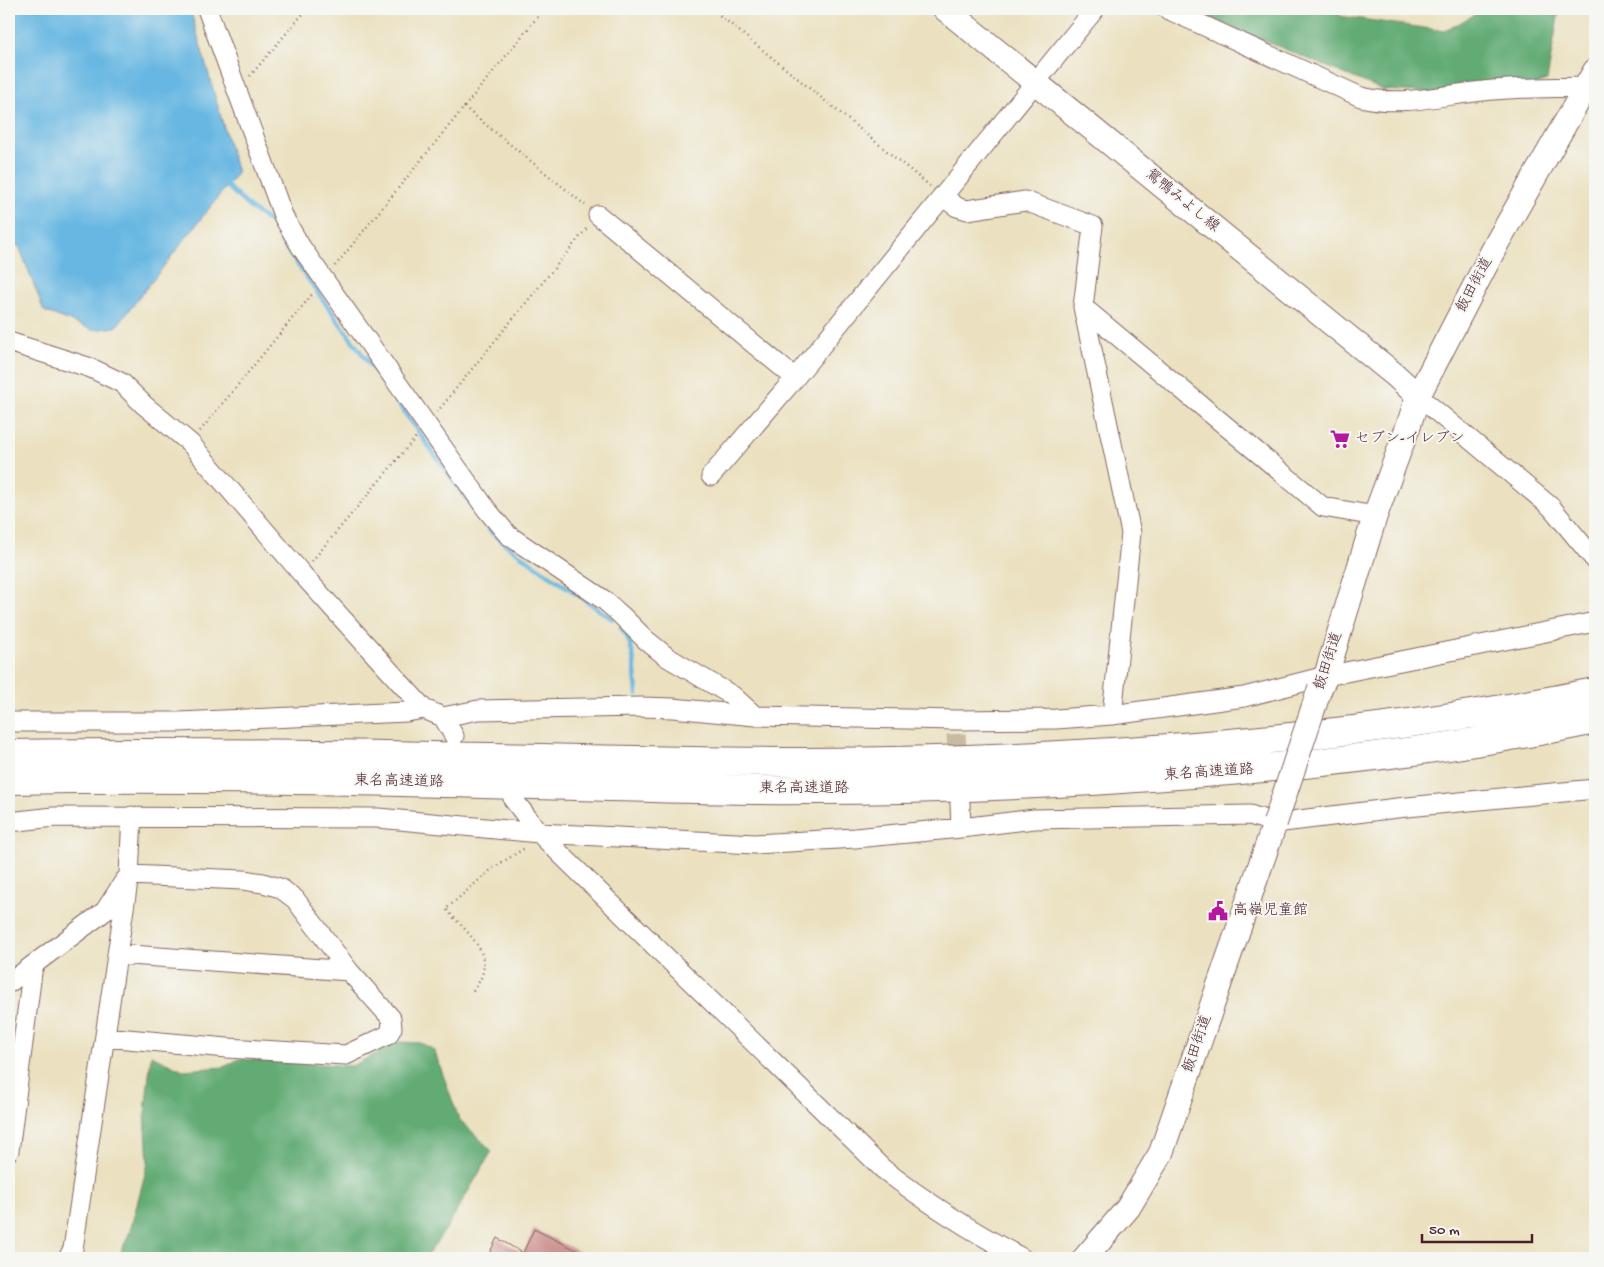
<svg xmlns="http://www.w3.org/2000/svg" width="1604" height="1267" font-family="'Gochi Hand','Klee One',sans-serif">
  <rect width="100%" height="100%" fill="#f6f6f2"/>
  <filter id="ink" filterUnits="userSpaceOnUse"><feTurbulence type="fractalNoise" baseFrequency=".02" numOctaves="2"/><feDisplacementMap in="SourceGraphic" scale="10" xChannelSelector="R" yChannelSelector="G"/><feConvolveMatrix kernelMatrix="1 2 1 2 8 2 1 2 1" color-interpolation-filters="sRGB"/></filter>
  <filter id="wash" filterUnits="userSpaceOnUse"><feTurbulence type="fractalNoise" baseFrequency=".0096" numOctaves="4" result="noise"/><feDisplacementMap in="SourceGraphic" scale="20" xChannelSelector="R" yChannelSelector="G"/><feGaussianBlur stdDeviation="1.12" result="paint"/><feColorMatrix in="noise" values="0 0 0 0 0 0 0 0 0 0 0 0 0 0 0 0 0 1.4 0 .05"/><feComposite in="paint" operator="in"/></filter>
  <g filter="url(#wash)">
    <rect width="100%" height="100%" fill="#ebe1c0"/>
    <!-- forest -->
    <path fill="#62ab74" stroke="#566550" d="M1188 9H1339L1340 16 1445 31 1485 9H1553L1559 11 1547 80 1502 96 1383 90Z
      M399 1042 421 1043 434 1050 459 1119 492 1151 446 1229 425 1258H118L129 1234 148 1163 145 1113 151 1055 183 1070 224 1067 239 1059 352 1066Z"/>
    <!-- water -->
    <path fill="#67b7e2" stroke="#586b86" d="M9 9H190L237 173 116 327 93 330 44 311 19 246 9 245Z"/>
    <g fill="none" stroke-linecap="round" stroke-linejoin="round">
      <!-- stream -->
      <path stroke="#67b7e2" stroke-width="4.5" d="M223 184 227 186 249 207 278 228 282 243 490 531 505 544 612 619
        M621 628C635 642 635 675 637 694"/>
    </g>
    <g id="blocks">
      <!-- building -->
      <path fill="#cd9492" d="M534 1229 592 1258H487L497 1238 523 1253Z"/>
    </g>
  </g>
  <g filter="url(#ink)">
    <use href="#blocks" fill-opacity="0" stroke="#82635f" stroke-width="1"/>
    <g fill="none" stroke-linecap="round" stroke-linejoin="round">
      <!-- minor-tunnel -->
      <path stroke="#cbbaa2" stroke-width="19" stroke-dasharray="19 9" stroke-linecap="butt" d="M956 734 958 771"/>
      <defs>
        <path id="minor" d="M207 9 284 218 301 247 487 510 508 535 604 600 621 615 646 640 667 657 733 696 755 716
          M1167 9 1361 97C1402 107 1441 95 1483 91 1517 87 1552 88 1586 87L1595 89
          M942 196 957 207 967 210 1025 201 1093 226 1083 307 1131 533 1112 715
          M598 215 795 378
          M1083 307 1323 507 1375 516
          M9 342 91 368 122 383 144 405 190 443 302 574 424 709 443 717 478 710 641 707 673 708 755 716 957 720 1056 719 1112 715 1244 697 1326 676 1595 622
          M1418 396 1551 507 1595 560
          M711 476 795 378 1095 9
          M443 717 454 736
          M9 722H179L407 712 424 709
          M513 799 539 833 883 1169C927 1203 973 1232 1022 1258
          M960 803 961 828
          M9 822 54 817 378 818 539 833 755 844 855 838 961 828 1034 819 1250 815 1275 823 1397 808 1595 789
          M117 954 349 971
          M9 983 105 911 125 880
          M105 1037 227 1048 346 1055 388 1035 392 1028 391 1018 349 971 295 899 280 888 263 883 243 880 129 875
          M9 1151 33 965
          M68 1258 73 1249 129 875 132 816"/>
        <path id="major" d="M945 9 1395 375 1418 396
          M1320 688 1326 676 1375 516 1409 424 1418 396 1498 241 1595 71
          M1085 1258 1128 1208 1161 1153 1275 823"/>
        <path id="highway" d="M9 754C150 752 291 753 432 756 558 758 683 762 808 762 981 761 1155 753 1327 733 1417 723 1507 710 1595 692
          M9 780C198 776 387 782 576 786 654 788 731 791 808 790 936 790 1064 784 1191 774 1327 764 1462 748 1595 720"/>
      </defs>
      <!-- minor casing -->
      <use href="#minor" stroke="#82635f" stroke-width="21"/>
      <!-- major casing -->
      <use href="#major" stroke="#82635f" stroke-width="26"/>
      <!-- highway casing -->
      <use href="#highway" stroke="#82635f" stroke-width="30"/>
      <!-- path -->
      <path stroke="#82635f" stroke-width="2.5" stroke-dasharray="1 4" stroke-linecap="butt" d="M712 9 930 186
        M250 76 307 9
        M464 107 585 205
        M335 266 544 9
        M437 412 587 228
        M200 431 314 292
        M312 561 416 437
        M473 991C476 987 479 982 481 978 493 950 462 928 446 909L493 868 525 848"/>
      <!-- minor -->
      <use href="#minor" stroke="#fff" stroke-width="19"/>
      <!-- major -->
      <use href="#major" stroke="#fff" stroke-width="24"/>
      <!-- highway -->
      <use href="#highway" stroke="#fff" stroke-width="28"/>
      <defs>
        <path id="major-bridge" d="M1275 823 1320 688"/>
      </defs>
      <!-- major-bridge casing -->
      <use href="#major-bridge" stroke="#82635f" stroke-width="26" stroke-linecap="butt"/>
      <!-- major-bridge -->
      <use href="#major-bridge" stroke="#fff" stroke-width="24"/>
    </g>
  </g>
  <!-- icons -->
  <defs>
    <symbol id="supermarket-bare" viewBox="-9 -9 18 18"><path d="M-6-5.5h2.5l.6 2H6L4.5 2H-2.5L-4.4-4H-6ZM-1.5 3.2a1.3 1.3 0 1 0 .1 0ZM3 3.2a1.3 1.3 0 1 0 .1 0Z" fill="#b5179e" stroke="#f6f6f2" stroke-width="2.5" paint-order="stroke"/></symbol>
    <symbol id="civic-bare" viewBox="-9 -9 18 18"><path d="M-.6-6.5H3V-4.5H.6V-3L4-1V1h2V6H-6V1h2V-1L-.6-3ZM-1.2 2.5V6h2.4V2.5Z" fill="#b5179e" stroke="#f6f6f2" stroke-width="2.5" paint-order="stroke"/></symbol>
  </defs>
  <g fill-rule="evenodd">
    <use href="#supermarket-bare" x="1326" y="425" width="28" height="28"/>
    <use href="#civic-bare" x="1204" y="897" width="28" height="28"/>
  </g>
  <g text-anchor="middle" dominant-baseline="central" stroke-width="4" stroke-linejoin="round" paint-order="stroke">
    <!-- street labels -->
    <g font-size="15" fill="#4a1f2b" stroke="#f6f6f2">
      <text transform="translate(1182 201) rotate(39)">鴛鴨みよし線</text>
      <text transform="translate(1475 285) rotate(-62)">飯田街道</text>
      <text transform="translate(1329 661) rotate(-72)">飯田街道</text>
      <text transform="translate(1209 773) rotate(-4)">東名高速道路</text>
      <text transform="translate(399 782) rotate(1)">東名高速道路</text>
      <text x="804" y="789">東名高速道路</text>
      <text transform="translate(1198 1044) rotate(-71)">飯田街道</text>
    </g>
    <!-- poi labels -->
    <g font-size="15" fill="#4a1f2b" stroke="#f6f6f2" text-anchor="start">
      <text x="1355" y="439">セブン-イレブン</text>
      <text x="1233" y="911">高嶺児童館</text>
    </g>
  </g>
  <!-- margin -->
  <rect width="1604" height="1267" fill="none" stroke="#f6f6f2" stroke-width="30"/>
  <!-- scale -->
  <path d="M1422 1234v8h110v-8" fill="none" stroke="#4a1f2b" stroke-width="2.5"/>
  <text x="1429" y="1234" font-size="15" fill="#4a1f2b" stroke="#f6f6f2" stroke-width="4" paint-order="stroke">50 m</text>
</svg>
